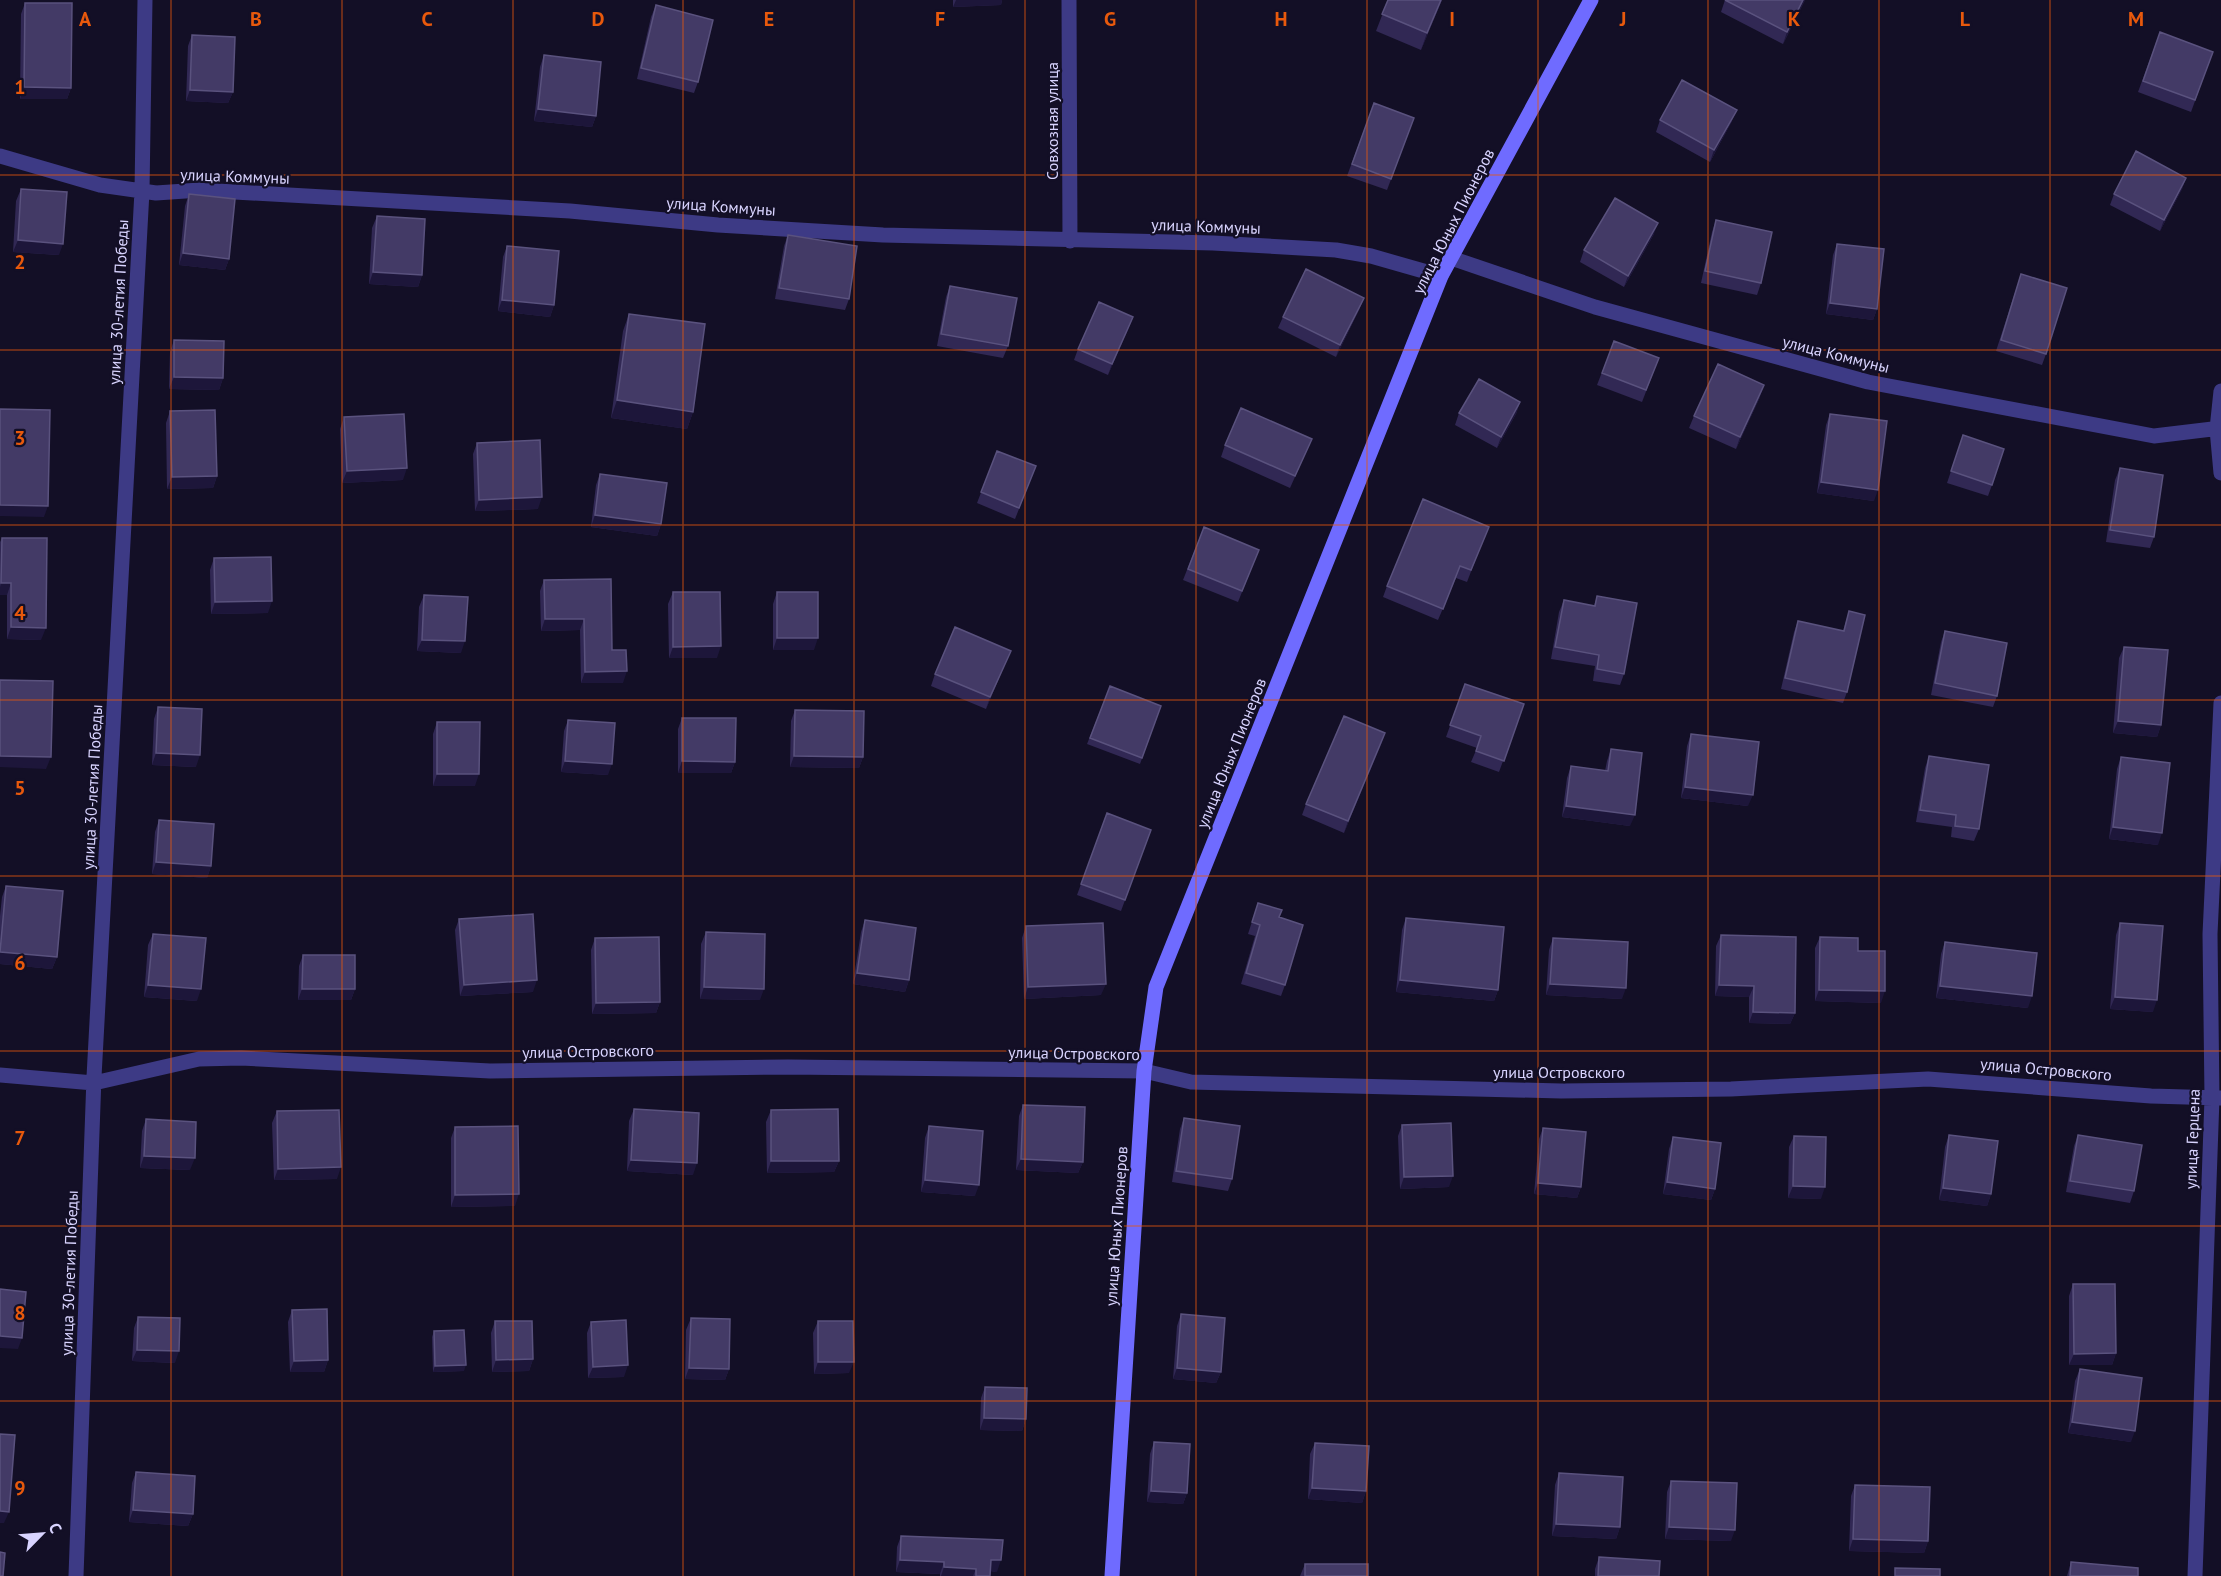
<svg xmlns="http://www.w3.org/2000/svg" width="2221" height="1576" font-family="'PT Sans',sans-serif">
  <rect width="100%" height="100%" fill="#130f26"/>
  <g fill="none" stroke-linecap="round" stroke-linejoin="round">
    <!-- street -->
    <path stroke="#3d3a85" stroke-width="15" d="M1069 0 1070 241
      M0 156 100 185 156 193 200 190 570 211 718 225 883 235 1213 243 1336 250 1371 256 1441 276
      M1451 258 1595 307 1868 382 2154 436 2221 428
      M2221 391 2217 429 2221 473
      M0 1075 94 1083 199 1059 241 1058 490 1071 788 1067 1144 1071 1191 1082 1561 1091 1731 1089 1928 1079 2151 1096 2221 1098
      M76 1576 94 1077 142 191 145 0
      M2195 1576 2212 1098 2210 934 2221 703"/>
    <!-- secondary -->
    <path stroke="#6f6bff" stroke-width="15" d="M1112 1576 1144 1071 1156 987 1441 276 1591 0"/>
  </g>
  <!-- wall -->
  <path fill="#312854" d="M953 0H1002L1001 5 953 7Z
    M1388 0H1442L1421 50 1376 31Z
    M1725 0H1805L1783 44 1721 12Z
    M25 3 71 88 67 99H20L21 14Z
    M656 5 698 82 694 93 637 79 651 17Z
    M2160 32 2213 52 2191 112 2138 92Z
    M192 35 233 92 228 103 186 101 188 46Z
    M544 55 596 116 592 127 534 121 540 67Z
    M1374 103 1414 118 1387 190 1347 176Z
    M1660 120 1732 121 1710 162 1656 132Z
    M2186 178 2182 189 2160 231 2110 205 2114 194Z
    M21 189 59 255 13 252 16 201Z
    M189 194 229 259 225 270 179 265 185 206Z
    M377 216 422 275 418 287 369 284 372 228Z
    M1716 220 1761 283 1757 295 1701 283 1712 232Z
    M1654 234 1624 287 1580 262 1584 250Z
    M788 235 849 299 845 310 775 299 784 246Z
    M1837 244 1877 309 1873 320 1826 314 1833 255Z
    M507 246 554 305 550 317 498 311 503 257Z
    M2021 274 2046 354 2042 365 1996 351Z
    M950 286 1008 346 1003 358 937 346 946 297Z
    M1364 298 1359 310 1336 357 1278 328 1283 317Z
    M629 314 693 412 687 429 611 418 623 331Z
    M1133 317 1108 375 1074 360 1078 349Z
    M174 340 223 378 219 390 169 389 170 352Z
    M1614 341 1659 358 1642 402 1597 385Z
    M1760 397 1736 449 1689 428 1694 416Z
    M1520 402 1516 414 1497 448 1455 425 1459 413Z
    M170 411 217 476 213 488 167 489 166 423Z
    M1830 414 1874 501 1817 493 1826 425Z
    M344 417 403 480 342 483 340 429Z
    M1963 435 1992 485 1988 496 1947 483Z
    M1312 439 1290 488 1221 457 1225 445Z
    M477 443 538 509 475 511 473 454Z
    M997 451 1036 466 1015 519 977 503Z
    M2120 468 2154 537 2150 548 2106 542 2115 480Z
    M600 474 661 524 657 536 591 527 596 485Z
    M1204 527 1259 550 1238 602 1183 580Z
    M2 538 41 640 7 639V595H0V542Z
    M1484 538 1467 582 1456 578 1438 620 1383 597 1387 586Z
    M214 558 268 613 211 614 210 570Z
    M611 579 612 650 623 683H581L580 630 541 631 540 591 544 580Z
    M673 592 717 658H669L668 604Z
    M777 592 814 650H773V604Z
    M424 595 461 653 417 651 419 607Z
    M1597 596 1624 674 1620 685 1593 681 1595 666 1551 659 1559 612 1564 600 1594 606Z
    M1849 611 1847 692 1843 703 1781 689 1794 632 1798 621 1843 631Z
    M1945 631 1997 696 1993 707 1931 695 1941 642Z
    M2124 647 2161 725 2157 737 2113 733 2119 658Z
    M1006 662 986 709 931 686 935 674Z
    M1465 684 1524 704 1499 772 1471 762 1477 748 1446 737Z
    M1110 686 1161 706 1140 764 1087 744Z
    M158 707 196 767 152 765 154 719Z
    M795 710 863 757 859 768 790 767 791 721Z
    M682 718 735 762 731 773H678V729Z
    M568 720 608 775 561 772 564 731Z
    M437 722 475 786H433V734Z
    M1385 733 1344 833 1302 815 1306 804Z
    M1691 734 1748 806 1681 798 1687 746Z
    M1611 749 1630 826 1562 817 1567 778 1571 766 1605 771 1607 761Z
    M1929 756 1979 829 1974 841 1951 837 1952 827 1916 822 1925 768Z
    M2121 757 2158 845 2109 839 2117 769Z
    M1107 813 1151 830 1121 911 1077 895Z
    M159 820 211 866 207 878 152 874 155 832Z
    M6 886 57 957 52 969 0 964V916L2 897Z
    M1258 903 1279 917 1285 985 1281 996 1241 984 1255 936 1248 934Z
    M1406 918 1498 990 1494 1001 1396 992 1402 930Z
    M459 919 533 992 460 996 455 930Z
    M865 920 909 980 905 992 853 984 861 932Z
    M2120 923 2153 1012 2110 1009 2116 935Z
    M1026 926 1101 995 1024 999 1022 938Z
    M706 932 760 1000 700 999 701 944Z
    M153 934 197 1001 144 997 148 945Z
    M1721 935 1795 1013 1790 1024 1749 1023V997L1715 996 1716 946Z
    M1820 937 1858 951 1881 1003 1815 1001V948Z
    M595 938 660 1002 656 1013 592 1014 591 950Z
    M1553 938 1622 999 1546 995 1549 950Z
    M1945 942 2028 1008 1936 998 1941 954Z
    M303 955 355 989 351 1000H298L299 966Z
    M1023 1105 1083 1162 1078 1173 1016 1170 1019 1116Z
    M634 1109 693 1175 627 1171 629 1121Z
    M771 1110 839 1161 834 1172 767 1173 766 1122Z
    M277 1111 337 1179 274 1180 272 1123Z
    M1184 1118 1232 1179 1228 1191 1172 1182 1180 1129Z
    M146 1119 190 1170 140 1168 142 1131Z
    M1402 1125 1449 1187 1400 1189 1398 1136Z
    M929 1126 975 1196 921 1192 925 1138Z
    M455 1127 515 1206 451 1207V1138Z
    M1543 1128 1581 1187 1577 1198 1534 1194 1539 1139Z
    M1949 1135 1991 1194 1987 1206 1939 1200 1945 1147Z
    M2078 1135 2134 1191 2130 1203 2066 1192 2074 1146Z
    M1794 1136 1821 1199 1788 1198 1789 1147Z
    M1673 1137 1715 1189 1711 1200 1663 1194 1669 1149Z
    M2073 1284 2116 1353 2112 1365H2069V1296Z
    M292 1310 328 1360 324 1372H290L288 1322Z
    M1181 1314 1221 1372 1216 1383 1173 1379 1177 1326Z
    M138 1317 175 1363 132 1361 134 1328Z
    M691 1318 729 1369 725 1380 685 1379 686 1330Z
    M495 1321 533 1359 529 1371 492 1372 491 1333Z
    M818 1321 849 1373 814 1374 813 1333Z
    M591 1322 624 1377 588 1378 587 1333Z
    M434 1331 464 1371 433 1372 432 1337Z
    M2080 1369 2131 1442 2068 1433 2075 1381Z
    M985 1387 1026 1419 1022 1431 980 1430 981 1398Z
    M1154 1442 1187 1493 1183 1504 1147 1502 1150 1454Z
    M1315 1443 1366 1491 1362 1503 1308 1499 1310 1454Z
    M136 1472 193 1514 188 1526 129 1522 132 1483Z
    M1559 1473 1620 1527 1616 1539 1552 1536 1555 1485Z
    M1671 1481 1731 1541 1665 1539 1667 1492Z
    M1855 1485 1928 1541 1924 1553 1849 1551 1851 1496Z
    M901 1536 997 1572 990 1571V1576H940V1574L896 1572 897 1547Z
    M1599 1557 1659 1576H1595V1569Z
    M2071 1562 2138 1576H2067Z
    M1305 1564 1368 1576H1300Z"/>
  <!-- shaded-wall -->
  <path fill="#1d163a" d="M956 0H1002L1001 5 953 7Z
    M1441 0H1442L1421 50 1427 33Z
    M1803 0H1805L1783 44 1787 32Z
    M24 87 71 88 67 99H20Z
    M190 90 233 92 228 103 186 101Z
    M538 109 596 116 592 127 534 121Z
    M1737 110 1732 121 1710 162 1714 150Z
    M2186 178 2182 189 2160 231 2164 220Z
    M1658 223 1654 234 1624 287 1628 276Z
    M18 240 63 244 59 255 13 252Z
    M183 253 229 259 225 270 179 265Z
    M373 272 422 275 418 287 369 284Z
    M1364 298 1359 310 1336 357 1340 345Z
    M502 300 554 305 550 317 498 311Z
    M1830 303 1877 309 1873 320 1826 314Z
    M1133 317 1129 328 1108 375 1112 364Z
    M174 377 223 378 219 390 169 389Z
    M1764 385 1760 397 1736 449 1740 437Z
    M617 400 693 412 687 429 611 418Z
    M1520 402 1516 414 1497 448 1501 437Z
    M407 468 403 480 342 483 347 471Z
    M217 476 213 488 167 489 172 477Z
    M1821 482 1878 490 1874 501 1817 493Z
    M542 497 538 509 475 511 479 500Z
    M0 505 48 506 44 517 0 516Z
    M595 515 661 524 657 536 591 527Z
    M1 583H11L7 595H0V587Z
    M272 601 268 613 211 614 215 602Z
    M545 619H584L580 630 541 631Z
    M11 627 46 628 41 640 7 639Z
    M777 638H818L814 650H773Z
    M422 640 465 641 461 653 417 651Z
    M721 646 717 658H669L673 647Z
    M1011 651 1006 662 986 709 990 697Z
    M627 671 623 683H581L585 672Z
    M2118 721 2161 725 2157 737 2113 733Z
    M1385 733 1381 745 1344 833 1348 821Z
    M156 753 200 755 196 767 152 765Z
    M0 756 51 757 46 769 0 767Z
    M794 756 863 757 859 768 790 767Z
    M565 761 612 764 608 775 561 772Z
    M682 761 735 762 731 773H678Z
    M437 774H479L475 786H433Z
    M1685 787 1753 795 1748 806 1681 798Z
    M1566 806 1635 815 1630 826 1562 817Z
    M2113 827 2162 833 2158 845 2109 839Z
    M156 862 211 866 207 878 152 874Z
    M0 952 57 957 52 969 0 964Z
    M857 973 909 980 905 992 853 984Z
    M537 980 533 992 460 996 464 985Z
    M1400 980 1498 990 1494 1001 1396 992Z
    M1106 984 1101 995 1024 999 1028 987Z
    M1550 984 1626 988 1622 999 1546 995Z
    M148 985 201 989 197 1001 144 997Z
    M1719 985 1754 986 1749 997 1715 996Z
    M1940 986 2032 996 2028 1008 1936 998Z
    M704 987 764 989 760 1000 700 999Z
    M302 989H355L351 1000H298Z
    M1819 990 1885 991 1881 1003 1815 1001Z
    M2115 997 2157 1000 2153 1012 2110 1009Z
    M660 1002 656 1013 592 1014 596 1003Z
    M1753 1012 1795 1013 1790 1024 1749 1023Z
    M144 1156 195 1158 190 1170 140 1168Z
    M1021 1159 1083 1162 1078 1173 1016 1170Z
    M631 1160 697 1163 693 1175 627 1171Z
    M771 1161H839L834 1172 767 1173Z
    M341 1167 337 1179 274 1180 278 1169Z
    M1453 1176 1449 1187 1400 1189 1404 1177Z
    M925 1180 979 1185 975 1196 921 1192Z
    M1667 1182 1715 1189 1711 1200 1663 1194Z
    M1538 1183 1581 1187 1577 1198 1534 1194Z
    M1793 1186 1825 1187 1821 1199 1788 1198Z
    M1943 1188 1991 1194 1987 1206 1939 1200Z
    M519 1194 515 1206 451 1207 455 1195Z
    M0 1336 22 1338 18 1349 0 1348Z
    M137 1350 179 1351 175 1363 132 1361Z
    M2116 1353 2112 1365H2069L2074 1354Z
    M533 1359 529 1371 492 1372 496 1360Z
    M328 1360 324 1372H290L294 1361Z
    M818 1362H854L849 1373 814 1374Z
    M466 1365 464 1371 433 1372 435 1366Z
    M628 1365 624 1377 588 1378 593 1367Z
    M689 1368 729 1369 725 1380 685 1379Z
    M1177 1368 1221 1372 1216 1383 1173 1379Z
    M984 1418 1026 1419 1022 1431 980 1430Z
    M2072 1422 2135 1431 2131 1442 2068 1433Z
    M1312 1488 1366 1491 1362 1503 1308 1499Z
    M1151 1491 1187 1493 1183 1504 1147 1502Z
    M133 1510 193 1514 188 1526 129 1522Z
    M0 1511 9 1512 4 1523H0Z
    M1556 1524 1620 1527 1616 1539 1552 1536Z
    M1669 1527 1735 1530 1731 1541 1665 1539Z
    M1853 1539 1928 1541 1924 1553 1849 1551Z
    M900 1560 944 1562 940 1574 896 1572Z
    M991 1560H1001L997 1572 987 1571Z
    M944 1567 976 1569 973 1576H941Z"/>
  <!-- building -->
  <path fill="#433a66" stroke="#5a527e" stroke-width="1.5" d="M1388 0H1441L1427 33 1382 14Z
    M1725 0H1803L1787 32Z
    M25 3H72L71 88 24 87Z
    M656 5 713 20 698 82 641 68Z
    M2160 32 2213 52 2195 100 2143 81Z
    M192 35 235 37 233 92 190 90Z
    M544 55 601 62 596 116 538 109Z
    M1682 80 1737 110 1714 150 1660 120Z
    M1374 103 1414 118 1391 179 1352 164Z
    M2136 151 2186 178 2164 220 2114 194Z
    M21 189 67 192 63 244 18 240Z
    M189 194 235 199 229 259 183 253Z
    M1615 198 1658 223 1628 276 1584 250Z
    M377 216 425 219 422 275 373 272Z
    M1716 220 1772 232 1761 283 1705 271Z
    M788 235 857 246 849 299 779 288Z
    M1837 244 1884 249 1877 309 1830 303Z
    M507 246 559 251 554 305 502 300Z
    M1306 269 1364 298 1340 345 1283 317Z
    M2021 274 2067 288 2046 354 2001 340Z
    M950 286 1017 298 1008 346 941 334Z
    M1099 302 1133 317 1112 364 1078 349Z
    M629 314 705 324 693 412 617 400Z
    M174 340 224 341 223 378 174 377Z
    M1614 341 1659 358 1646 390 1602 373Z
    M1718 364 1764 385 1740 437 1694 416Z
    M1479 379 1520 402 1501 437 1459 413Z
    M1241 408 1312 439 1295 476 1225 445Z
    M0 409 50 410 48 506 0 505Z
    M215 410 217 476 172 477 170 411Z
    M404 414 407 468 347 471 344 417Z
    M1830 414 1887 421 1878 490 1821 482Z
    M1963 435 2004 449 1992 485 1951 471Z
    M540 440 542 497 479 500 477 443Z
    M997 451 1036 466 1019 508 981 492Z
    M2120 468 2163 475 2154 537 2110 530Z
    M600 474 667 483 661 524 595 515Z
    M1423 499 1489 527 1471 570 1460 566 1443 609 1387 586Z
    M1204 527 1259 550 1242 591 1188 569Z
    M2 538H47L46 628 11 627V583H1Z
    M271 557 272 601 215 602 214 558Z
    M611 579 612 650H626L627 671 585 672 584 619H545L544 580Z
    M673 592H720L721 646 673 647Z
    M777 592H818V638H777Z
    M424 595 468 597 465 641 422 640Z
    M1597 596 1637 603 1624 674 1597 669 1599 655 1555 647 1564 600 1595 606Z
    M1849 611 1865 615 1847 692 1785 678 1798 621 1844 631Z
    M955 627 1011 651 990 697 935 674Z
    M1945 631 2007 643 1997 696 1935 683Z
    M2124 647 2168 650 2161 725 2118 721Z
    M0 680 53 681 51 757 0 756Z
    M1465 684 1524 704 1504 761 1476 751 1481 736 1450 725Z
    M1110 686 1161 706 1142 758 1090 738Z
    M158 707 202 709 200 755 156 753Z
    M795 710 864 711 863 757 794 756Z
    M1344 716 1385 733 1348 821 1306 804Z
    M682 718H736L735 762 682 761Z
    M568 720 615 723 612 764 565 761Z
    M437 722H480L479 774H437Z
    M1691 734 1759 742 1753 795 1685 787Z
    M1611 749 1642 753 1635 815 1566 806 1571 766 1608 771Z
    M1929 756 1989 765 1979 829 1955 826 1956 815 1920 810Z
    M2121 757 2170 763 2162 833 2113 827Z
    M1107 813 1151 830 1125 900 1081 884Z
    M159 820 214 824 211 866 156 862Z
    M6 886 63 891 57 957 0 952Z
    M1258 903 1282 910 1279 917 1303 925 1285 985 1246 973 1260 925 1252 922Z
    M533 914 537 980 464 985 459 919Z
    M1406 918 1504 927 1498 990 1400 980Z
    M865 920 916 928 909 980 857 973Z
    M1103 923 1106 984 1028 987 1026 926Z
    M2120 923 2163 926 2157 1000 2115 997Z
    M706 932 765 934 764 989 704 987Z
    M153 934 206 938 201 989 148 985Z
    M1721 935 1796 937 1795 1013 1753 1012 1754 986 1719 985Z
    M659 937 660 1002 596 1003 595 938Z
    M1820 937 1858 938V951H1885V991L1819 990Z
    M1553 938 1628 942 1626 988 1550 984Z
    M1945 942 2037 953 2032 996 1940 986Z
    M303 955H355V989H302Z
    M1023 1105 1085 1107 1083 1162 1021 1159Z
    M634 1109 699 1113 697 1163 631 1160Z
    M838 1109 839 1161H771V1110Z
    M339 1110 341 1167 278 1169 277 1111Z
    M1184 1118 1240 1126 1232 1179 1176 1171Z
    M146 1119 196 1122 195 1158 144 1156Z
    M1451 1123 1453 1176 1404 1177 1402 1125Z
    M518 1126 519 1194 455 1195V1127Z
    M929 1126 983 1131 979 1185 925 1180Z
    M1543 1128 1586 1132 1581 1187 1538 1183Z
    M1949 1135 1998 1141 1991 1194 1943 1188Z
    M2078 1135 2142 1145 2134 1191 2070 1181Z
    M1794 1136 1826 1137 1825 1187 1793 1186Z
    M1673 1137 1721 1143 1715 1189 1667 1182Z
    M2073 1284H2115L2116 1353 2074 1354Z
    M0 1289 26 1292 22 1338 0 1336Z
    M327 1309 328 1360 294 1361 292 1310Z
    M1181 1314 1225 1318 1221 1372 1177 1368Z
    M138 1317 180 1318 179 1351 137 1350Z
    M691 1318 730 1319 729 1369 689 1368Z
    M626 1320 628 1365 593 1367 591 1322Z
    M495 1321H532L533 1359 496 1360Z
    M818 1321H853L854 1362H818Z
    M464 1330 466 1365 435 1366 434 1331Z
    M2080 1369 2142 1378 2135 1431 2072 1422Z
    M985 1387 1027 1388 1026 1419 984 1418Z
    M0 1434 15 1435 9 1512 0 1511Z
    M1154 1442 1190 1444 1187 1493 1151 1491Z
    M1315 1443 1369 1446 1366 1491 1312 1488Z
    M136 1472 195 1476 193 1514 133 1510Z
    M1559 1473 1623 1477 1620 1527 1556 1524Z
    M1671 1481 1737 1483 1735 1530 1669 1527Z
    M1855 1485 1930 1487 1928 1541 1853 1539Z
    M901 1536 1003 1540 1001 1560H991L990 1576H976V1569L944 1567V1562L900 1560Z
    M0 1552 5 1553 3 1576H0Z
    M1599 1557 1660 1561 1659 1576H1598Z
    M2071 1562 2138 1568V1576H2070Z
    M1305 1564H1368V1576H1305Z
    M1895 1568 1940 1569V1576H1895Z"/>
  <!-- grid -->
  <path fill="none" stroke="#e8590c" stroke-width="1.5" stroke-opacity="0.55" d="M171 0V1576M342 0V1576M513 0V1576M683 0V1576M854 0V1576M1025 0V1576M1196 0V1576M1367 0V1576M1538 0V1576M1708 0V1576M1879 0V1576M2050 0V1576M0 175H2221M0 350H2221M0 525H2221M0 700H2221M0 876H2221M0 1051H2221M0 1226H2221M0 1401H2221"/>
  <g text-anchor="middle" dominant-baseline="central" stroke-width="4.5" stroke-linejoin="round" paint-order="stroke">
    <!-- street labels -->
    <g font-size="16" fill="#d9d4ff" stroke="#130f26">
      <text transform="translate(1052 121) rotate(-90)">Совхозная улица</text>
      <text transform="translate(235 176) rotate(2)">улица Коммуны</text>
      <text transform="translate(721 206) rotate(4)">улица Коммуны</text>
      <text transform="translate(1453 221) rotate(-63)">улица Юных Пионеров</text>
      <text transform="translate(1206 226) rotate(2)">улица Коммуны</text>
      <text transform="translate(118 302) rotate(-87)">улица 30-летия Победы</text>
      <text transform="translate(1836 354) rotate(14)">улица Коммуны</text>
      <text transform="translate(1231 753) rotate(-68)">улица Юных Пионеров</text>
      <text transform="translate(92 787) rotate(-87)">улица 30-летия Победы</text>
      <text transform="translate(588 1051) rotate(-1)">улица Островского</text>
      <text transform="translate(1074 1053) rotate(1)">улица Островского</text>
      <text transform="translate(2046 1069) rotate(5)">улица Островского</text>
      <text x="1559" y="1072">улица Островского</text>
      <text transform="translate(2192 1139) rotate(-88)">улица Герцена</text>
      <text transform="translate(1116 1226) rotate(-86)">улица Юных Пионеров</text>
      <text transform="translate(69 1273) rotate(-88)">улица 30-летия Победы</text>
    </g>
  </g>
  <g font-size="20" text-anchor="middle" font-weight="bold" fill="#e8590c" stroke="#130f26" stroke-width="4.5" stroke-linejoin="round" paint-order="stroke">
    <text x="85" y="26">A</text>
    <text x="256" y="26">B</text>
    <text x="427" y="26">C</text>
    <text x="598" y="26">D</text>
    <text x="769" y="26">E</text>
    <text x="940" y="26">F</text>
    <text x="1110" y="26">G</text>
    <text x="1281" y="26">H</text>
    <text x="1452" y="26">I</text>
    <text x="1623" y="26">J</text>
    <text x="1794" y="26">K</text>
    <text x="1965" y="26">L</text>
    <text x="2136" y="26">M</text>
    <text x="20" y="94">1</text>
    <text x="20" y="269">2</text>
    <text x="20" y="445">3</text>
    <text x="20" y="620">4</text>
    <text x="20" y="795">5</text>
    <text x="20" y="970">6</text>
    <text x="20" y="1145">7</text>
    <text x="20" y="1320">8</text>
    <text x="20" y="1495">9</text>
  </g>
  <!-- north arrow -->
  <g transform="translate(42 1534) rotate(65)" stroke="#130f26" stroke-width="4.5" paint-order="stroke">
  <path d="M0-4.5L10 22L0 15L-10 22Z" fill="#d9d4ff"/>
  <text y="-9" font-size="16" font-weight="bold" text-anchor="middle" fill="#d9d4ff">С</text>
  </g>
</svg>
